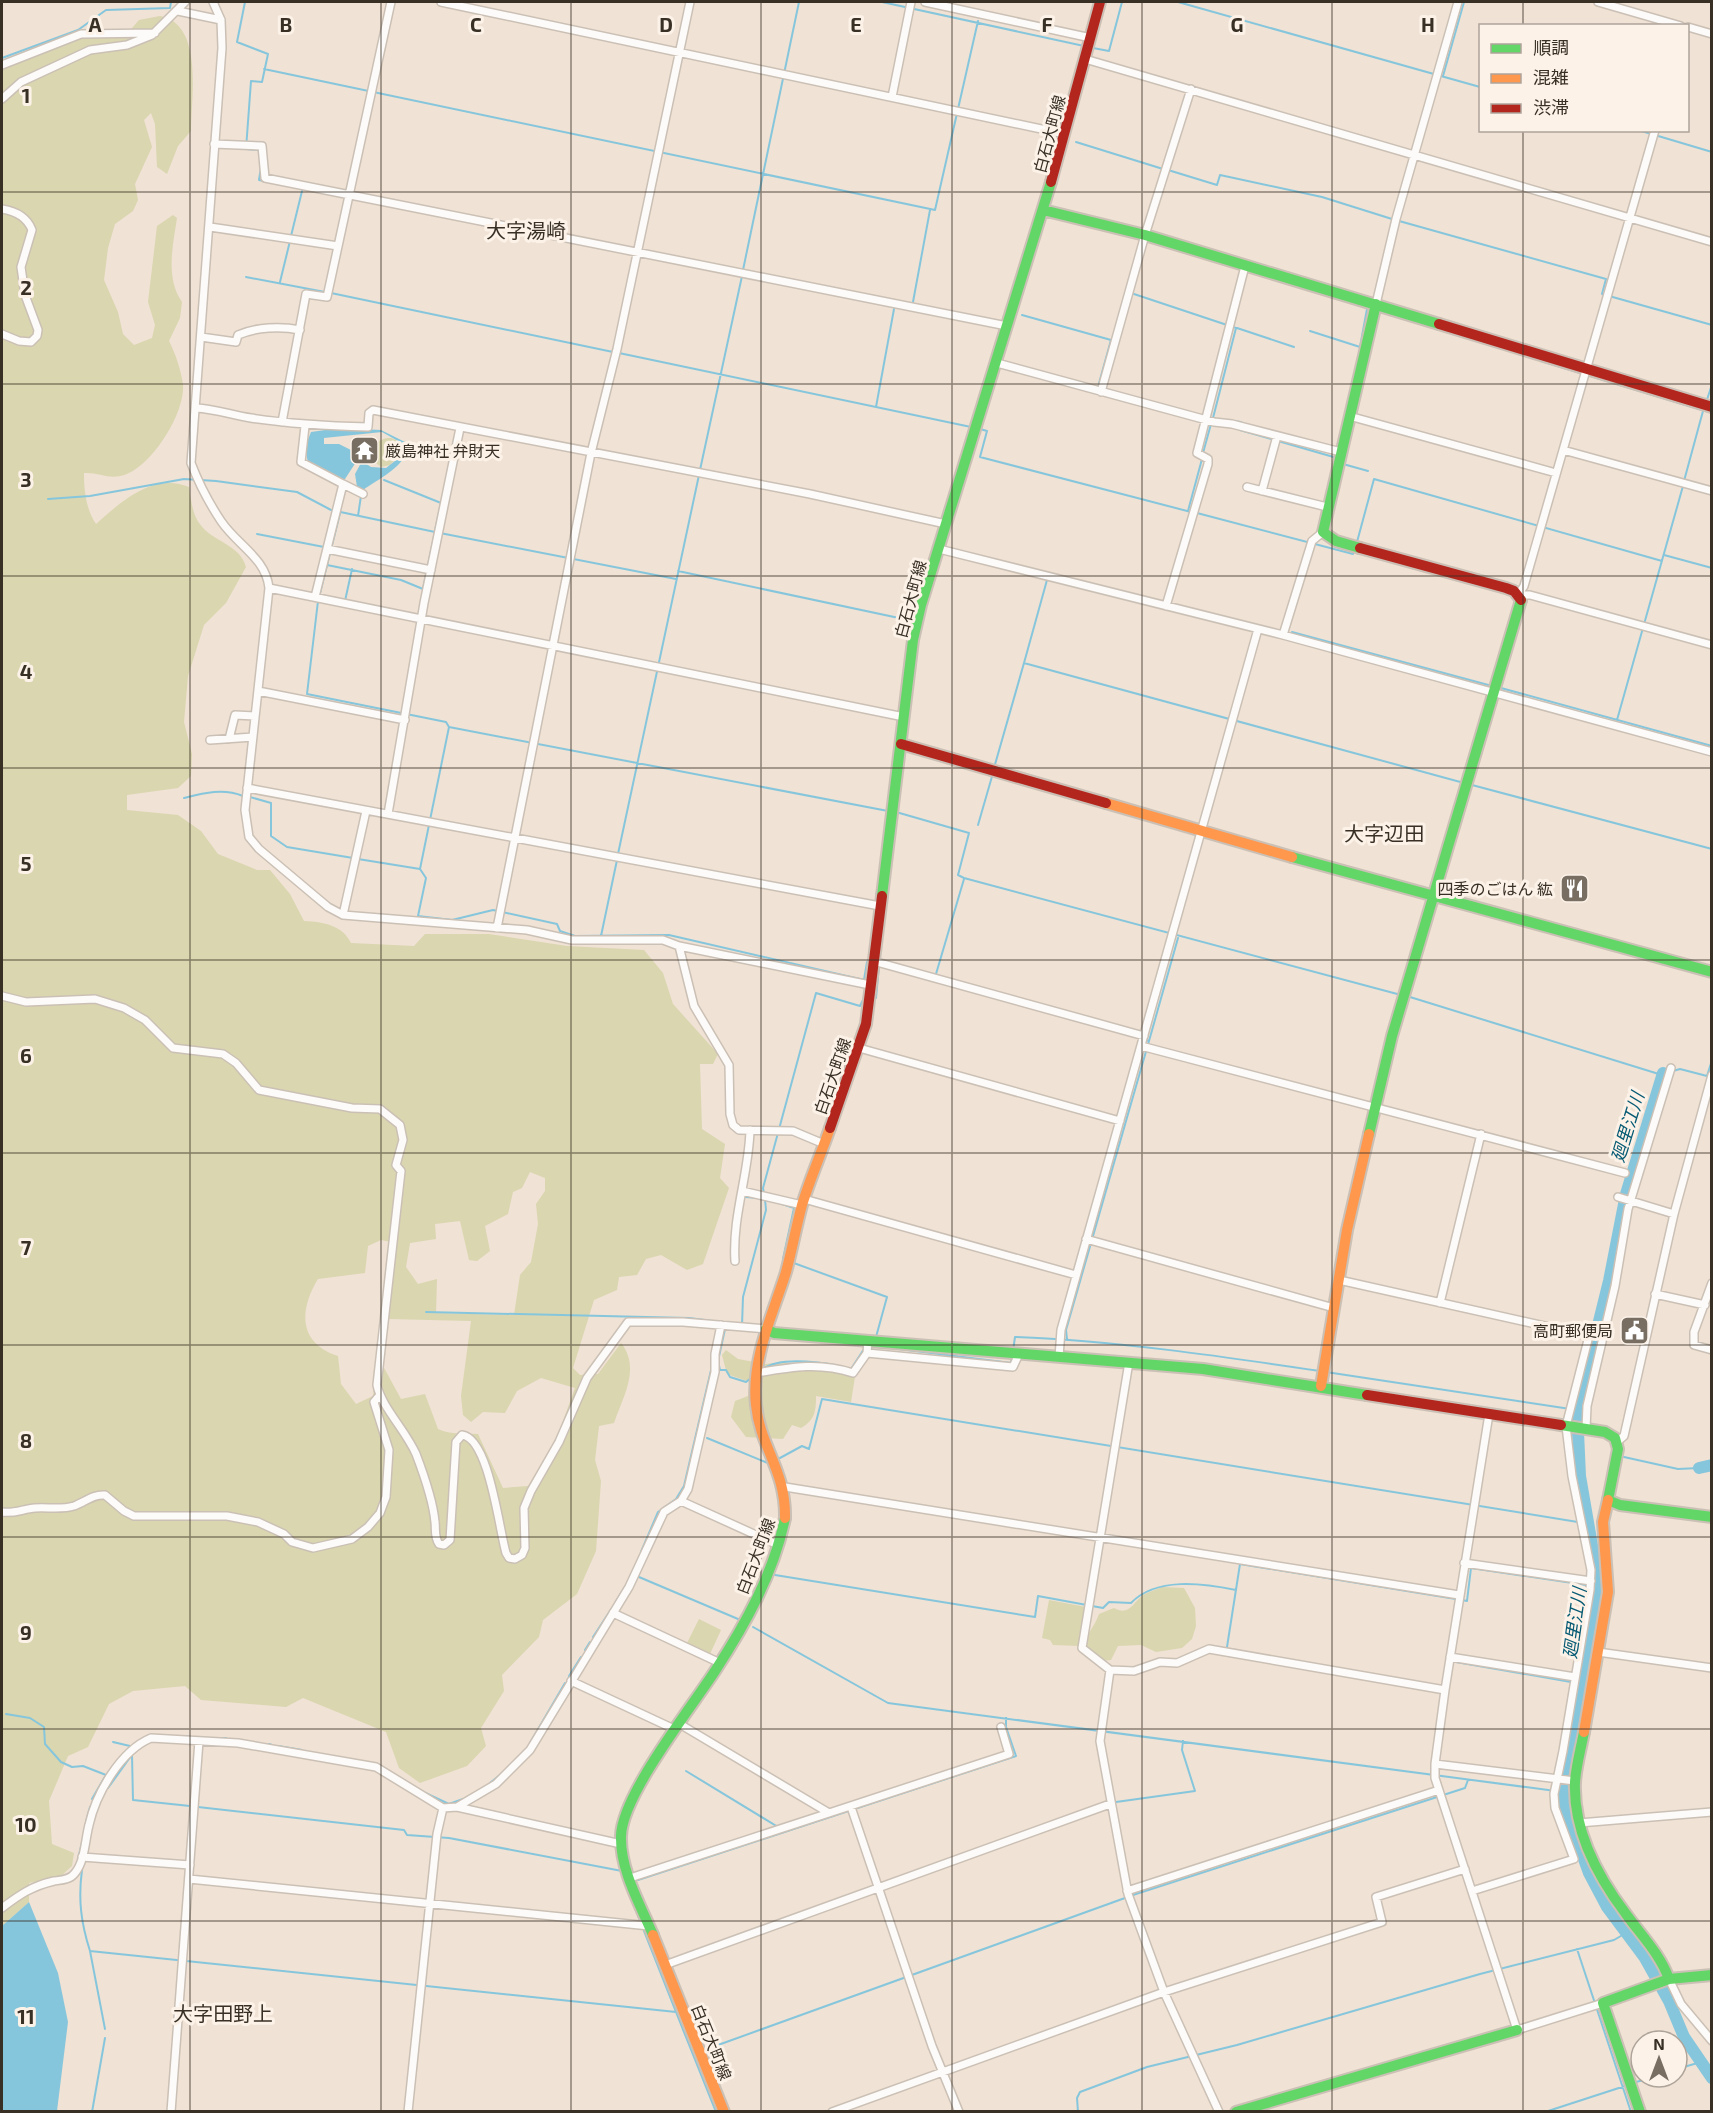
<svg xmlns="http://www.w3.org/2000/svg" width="1713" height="2113" font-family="'Exo 2','Noto Sans JP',sans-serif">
  <rect width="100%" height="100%" fill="#f0e2d4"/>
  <!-- green -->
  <path fill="#dad6b0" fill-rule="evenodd" d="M160 16C204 24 191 97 191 131L178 146 167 174 157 167 155 124 151 113 144 120 152 147 135 184 138 200 133 211 115 224 108 248 104 280 118 312 123 334 134 345 152 338 155 325 148 302 157 226 173 215 177 218C173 245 165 278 182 302L180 318 169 341C176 355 181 370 183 385 185 414 151 467 124 475 109 480 99 472 84 473 84 491 86 509 96 524 121 502 153 472 189 487 191 499 192 513 199 523 212 542 240 544 246 567L226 603 204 625 188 676 184 722 192 754 191 776 178 788 127 795V810L178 815 201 831 218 854 257 870H270L290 894 304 921C324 922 342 925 351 943L414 946 425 934H489L567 946 644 950 663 973 673 1004 718 1054 713 1064H700L702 1129 725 1144 720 1178 729 1188 703 1264 687 1270 661 1255 646 1259 637 1275 619 1277 617 1290 594 1300 573 1368 580 1375 598 1374 621 1343C641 1368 623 1397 614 1423L599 1426 595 1460 601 1481 596 1551 577 1594 543 1620 539 1637 502 1675 504 1691 481 1728 486 1746 467 1766 420 1783 399 1768 386 1732 303 1698 286 1707 201 1700 185 1686 133 1691 109 1704 88 1747 68 1756 49 1801 52 1844 74 1853 72 1866 61 1876 29 1883V1902L2 1926V67L87 35H126L139 20ZM530 1172 545 1178V1191L536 1204 538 1224 531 1262 520 1275 514 1315 436 1313 437 1279 418 1284 406 1267 410 1243 436 1239 435 1224 460 1221 469 1260 477 1261 490 1251 485 1226 508 1214 513 1192 522 1188ZM381 1240 391 1242 373 1396 356 1404 341 1384 338 1356C298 1343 299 1310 318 1279L365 1273 368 1246ZM388 1319 471 1321 461 1396 463 1415 471 1422 483 1412 505 1413 517 1391 541 1378 575 1388 556 1440 528 1486 503 1488 478 1434C463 1433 452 1435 438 1429L425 1394 401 1399 383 1366Z
    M391 438 400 442 403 451 390 465 381 467 370 458C374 446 377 438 391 438Z
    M726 1350 738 1359 765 1364 785 1362 803 1372 805 1369H828L855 1377 851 1402 816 1396C816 1411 815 1420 801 1428L792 1425 783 1439 746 1437 731 1417 735 1401 748 1396 750 1382 727 1374 722 1355Z
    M1162 1587 1184 1588 1195 1608 1196 1626 1192 1639 1182 1648 1156 1652 1141 1645 1118 1646 1111 1660 1102 1661C1073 1641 1091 1637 1099 1614L1114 1608C1129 1616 1132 1604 1143 1595 1148 1592 1156 1590 1162 1587Z
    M1049 1600 1086 1607 1080 1646 1053 1645 1050 1640 1042 1638Z
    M699 1619 721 1630 710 1654 687 1643Z"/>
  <!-- water -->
  <path fill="#86c6dc" d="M339 428 381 430 407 443C411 464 378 479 363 490L357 487 355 474 362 461 371 467 386 468 400 457 405 445 382 432 324 438V444H339L351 450V454L358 459 345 479H339L308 463 305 447 311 432Z
    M29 1902 58 1973 68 2022 57 2111H2V1926Z"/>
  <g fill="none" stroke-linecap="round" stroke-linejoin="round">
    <!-- stream -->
    <path stroke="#86c6dc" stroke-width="2" d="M245 2 237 42 268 54 262 82 251 81 246 149 259 150
      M882 2 1084 46
      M1178 2 1480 87
      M1093 48 1109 51 1122 2
      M2 58 78 30 106 10 170 8 171 2
      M264 69 935 210 978 21
      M1443 76 1464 2
      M1638 130 1712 152
      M1076 142 1163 169
      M261 167 259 180 264 181
      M1168 170 1217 185 1220 175 1322 197 1392 219 1606 279 1602 294 1712 325
      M291 236 303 187
      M743 270 799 2
      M246 277 325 292
      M280 282 290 241
      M331 293 613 352
      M1134 294 1236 328 1213 418
      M913 302 930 210
      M1022 315 1111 340 1098 387
      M1237 328 1294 347
      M1310 331 1360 347 1367 309
      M619 353 971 427
      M1541 361 1712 413
      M1706 403 1712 384
      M876 407 894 309
      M1225 420 1241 422 1240 430 1337 458
      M980 429 987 431 980 457 1191 512
      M1203 453 1211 424
      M1343 464 1368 471
      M700 470 742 276
      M384 480 441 503 435 531
      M1684 481 1703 411
      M48 499 90 496 184 479 216 481 297 492 331 510 435 532 423 589 401 580 327 565
      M1188 511 1202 459
      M340 513 318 601 307 694 446 722 449 727
      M1197 513 1353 554 1354 551
      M358 516 362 489
      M440 533 676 579
      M257 534 324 547
      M1357 542 1374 479 1662 561
      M1664 555 1712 568
      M678 571 913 621
      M345 601 352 569
      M1292 632 1492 686
      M1024 663 1047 580
      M1501 688 1712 746
      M1617 720 1683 486
      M994 768 1024 663 1464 783
      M1472 785 1712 849
      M250 797 271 803V836L287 847 353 858
      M184 798C204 793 223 788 243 796
      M896 812 969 833 958 875 964 878 1401 995
      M978 825 993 773
      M618 854 699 475
      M358 859 420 869 449 727 888 811
      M420 869 426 878 418 916 452 920 493 910 557 924 560 931 575 936 669 935 864 980 867 962 871 963
      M601 936 617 860
      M936 974 964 879
      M1410 997 1662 1075
      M873 998H876L879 966
      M1125 1034 1140 1038
      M1145 1040 1149 1041 1178 938
      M1673 1071 1680 1069 1707 1076 1712 1060
      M764 1194 763 1188 816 993 860 1006 864 998
      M746 1197 758 1198
      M779 1203 794 1208 783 1259 786 1260
      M791 1262 887 1297 876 1337
      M426 1312 689 1318 720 1322
      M742 1325 743 1297 766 1210 765 1199
      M1067 1339 1066 1330 1149 1041
      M875 1346 1011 1363 1012 1356
      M1013 1351 1015 1337C1117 1341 1219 1356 1320 1371
      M718 1361 725 1329
      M718 1361 720 1370H726L730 1377 746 1382 751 1378
      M763 1369C782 1355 830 1363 851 1369L866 1346 875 1347
      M1326 1372 1577 1410
      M707 1438 770 1464
      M1624 1457 1678 1469 1699 1468
      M780 1458 802 1446 809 1449 822 1399 1590 1524
      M641 1552 658 1512 676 1499 684 1486 712 1366
      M775 1575 1035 1617 1038 1596 1103 1608 1109 1602 1131 1603C1156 1577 1202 1583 1236 1590
      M639 1577 738 1619
      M1595 1586H1599
      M1462 1600 1467 1601 1471 1568 1586 1585
      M615 1603 628 1582
      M753 1627 888 1703 1563 1792
      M593 1637 612 1608
      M1227 1647 1240 1564 1456 1599
      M585 1650 590 1642
      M1456 1662 1571 1682
      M569 1676 581 1657
      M6 1714 30 1718 44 1727 45 1744 61 1762 72 1767 83 1766 106 1775 92 1799
      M177 1736H188
      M195 1737H204
      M209 1738H215
      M219 1738H226
      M233 1739 258 1743
      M113 1742 130 1746
      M530 1743 565 1683
      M269 1744 272 1745
      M278 1746 302 1750
      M309 1752 319 1754
      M132 1755 133 1800 190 1806
      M378 1765 409 1783
      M686 1771 778 1827
      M490 1783 500 1775
      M108 1788 131 1756
      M419 1790 449 1804 463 1799
      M1116 1802 1195 1791 1182 1750 1183 1741
      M198 1807 404 1830 407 1835 449 1838 622 1871 640 1921
      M86 1822 90 1807
      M79 1855 83 1839
      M82 1870C78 1899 81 1923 90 1951L676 2012 716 2112
      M638 1880 1016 1756 1006 1727V1718
      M644 1931 676 2012
      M1577 1949 1631 2112
      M90 1951 105 2029
      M707 2049 1136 1894 1465 1788 1468 1780
      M1677 2069 1701 2062
      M1633 2083 1653 2077
      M92 2112 105 2038
      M1078 2112 1077 2098 1080 2092 1147 2067 1237 2045 1480 1974 1614 1940 1626 1933
      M1545 2112 1628 2085"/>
    <!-- river -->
    <path stroke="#86c6dc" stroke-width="12" d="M1663 1073 1626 1194 1609 1281 1577 1410 1580 1476 1599 1586 1563 1801 1589 1873 1607 1907 1645 1958 1669 2001 1684 2037 1712 2078
      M1699 1468 1712 1465"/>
    <defs>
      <path id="street" d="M213 2 221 20 222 48 191 463C199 484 209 503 221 521 237 545 266 558 269 588L245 810 249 837 259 849 328 907 343 915 527 930 572 940H663L679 946 694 1006 729 1065 730 1114 733 1125 739 1130 793 1131 824 1144
        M441 2 1065 134
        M925 2 1091 38
        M1598 2 1681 26
        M178 11 221 20
        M1688 27 1712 34
        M1085 59 1712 242
        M2 65 81 34 155 33
        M892 97 911 2
        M2 99 21 82 90 50 127 45 152 35 185 2
        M214 144 262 146 265 178 1007 326
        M2 209C15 211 27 217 32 230L21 267 25 295 38 330 37 336 31 342 19 341 2 334
        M210 227 338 246
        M1376 304 1396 219 1458 2
        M201 337 236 342 238 335C256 327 281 326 300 330
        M997 363 1214 422 1232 424 1341 452
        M1101 392 1145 235 1191 89
        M196 408C215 409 232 415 251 418 291 424 329 426 368 427L369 413 373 410 810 494 946 524
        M1349 416 1556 473
        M282 422 306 294 327 297 391 2
        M305 426 301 462 343 484 315 597
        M1563 450 1712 491
        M343 484 363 494
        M1247 487 1327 507
        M1262 491 1277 436
        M327 549 431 570
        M939 549 1283 635 1712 752
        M269 588 904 717
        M1518 595 1524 586 1655 130
        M1518 595H1530L1712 645
        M1166 606 1208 464V459L1197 453 1245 266
        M1283 635 1312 541 1323 532
        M258 691 405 720
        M229 739 235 715 255 716
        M210 740 253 737
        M247 788 880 906
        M388 814 424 603 460 428
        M343 915 366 811
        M497 928 591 453 617 349 690 2
        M679 946 870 985
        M873 961 1144 1036
        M2 996 26 1002 95 999 124 1008 145 1020 173 1048 223 1054 236 1063 259 1090 352 1108 380 1109 400 1125 403 1140 396 1165 401 1171 377 1385C381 1406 406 1431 416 1454 424 1475 433 1500 435 1522 436 1530 434 1537 439 1544L444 1545 450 1540 456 1442 462 1435C489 1438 499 1529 506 1553L509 1558 515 1559 522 1555 525 1548 524 1508 531 1491 559 1442 587 1378 628 1322H683L766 1329
        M1141 1046 1625 1173
        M859 1048 1120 1121
        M742 1191 802 1205
        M1618 1197 1674 1214
        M804 1199 1076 1275
        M1086 1239 1334 1308
        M735 1261C732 1216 749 1174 750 1130
        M1339 1280 1589 1336 1566 1426 1572 1476 1591 1570 1590 1590 1563 1751 1554 1794 1555 1808 1574 1859 1472 1891
        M1712 1283 1694 1332V1345L1712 1350
        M1655 1294 1705 1305
        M1440 1303 1481 1134
        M867 1353 1013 1367 1019 1354
        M1059 1357 1061 1330 1258 629
        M1129 1362 1082 1648 1110 1670 1134 1671 1160 1662 1177 1663 1209 1649 1445 1690
        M757 1373C792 1367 819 1362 853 1373L867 1353 868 1341
        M1489 1414 1445 1690 1435 1764V1778L1517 2030 1603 2003
        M1586 1429 1587 1406 1615 1286 1628 1209 1671 1068
        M1617 1442 1624 1436 1674 1214 1712 1075
        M785 1487 1459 1595
        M681 1501 778 1545
        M2 1512C14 1514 23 1509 35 1508 48 1507 61 1510 74 1506 85 1502 93 1494 105 1495L124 1511 134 1516H227L258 1522 284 1534 292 1542 313 1548 352 1539 368 1527 380 1513 386 1497 389 1450 374 1402 379 1396
        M1464 1563 1591 1581
        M613 1613 720 1663
        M1598 1652 1712 1668
        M1450 1657 1575 1677
        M1110 1670 1100 1741 1128 1894 1164 1992 1219 2112
        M571 1681 674 1729
        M678 1723 829 1813 1009 1754 1001 1727
        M1435 1764 1575 1781
        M457 1807 621 1844
        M851 1807 932 2046 959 2112
        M1579 1823 1712 1812
        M82 1857 190 1865
        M630 1878 829 1813
        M189 1879 649 1926
        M1127 1891 1439 1790
        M2 1908C19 1895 32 1886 54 1881 61 1880 70 1880 75 1873 85 1861 85 1840 89 1825 96 1794 120 1751 151 1738L238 1743 376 1767 443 1808 457 1807 496 1784 530 1750 629 1587 664 1512 681 1501 688 1489 715 1372V1354L721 1325
        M665 1965 1110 1804
        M1669 1979 1681 2004 1712 2041
        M171 2112 199 1741
        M408 2112 437 1834 443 1808
        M832 2112 1164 1992 1382 1922 1376 1897 1465 1869"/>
      <path id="fast" d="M1043 210 1145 235 1439 324
        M1360 548 1336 541 1323 532 1376 304
        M1292 857 1712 972
        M882 896 913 640 921 605 1051 182
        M1369 1134 1392 1036 1521 600
        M766 1329 774 1333 1203 1369 1367 1395
        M1561 1425 1605 1432 1615 1438 1618 1449 1608 1500 1620 1505 1712 1517
        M1584 1732C1581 1748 1576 1766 1575 1782 1573 1830 1598 1877 1626 1914 1641 1935 1660 1954 1669 1979
        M653 1935C640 1904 620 1870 621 1836 622 1795 691 1708 715 1671 745 1625 774 1573 785 1518
        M1236 2112 1517 2030
        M1640 2112 1603 2003 1669 1979 1712 1975"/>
      <path id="slow" d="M1106 803 1292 857
        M1321 1386 1347 1230 1369 1134
        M785 1518C786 1470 760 1447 756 1405 751 1359 773 1314 786 1272 792 1250 796 1227 802 1205 810 1179 821 1154 830 1128
        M1584 1732 1608 1592 1603 1522 1608 1500
        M653 1935 724 2112"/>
      <path id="jam" d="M1051 182 1100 2
        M1439 324 1712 407
        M1360 548 1506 588 1514 591 1521 600
        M901 744 1106 803
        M830 1128 866 1024 882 896
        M1367 1395 1561 1425"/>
    </defs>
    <!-- street casing -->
    <use href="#street" stroke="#cbc0b5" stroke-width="10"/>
    <!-- fast casing -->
    <use href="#fast" stroke="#cbc0b5" stroke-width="14"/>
    <!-- slow casing -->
    <use href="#slow" stroke="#cbc0b5" stroke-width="14"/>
    <!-- jam casing -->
    <use href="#jam" stroke="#cbc0b5" stroke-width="14"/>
    <!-- street -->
    <use href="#street" stroke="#fdfbf9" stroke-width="7"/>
    <!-- fast -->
    <use href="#fast" stroke="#63d668" stroke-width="10"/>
    <!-- slow -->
    <use href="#slow" stroke="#ff974d" stroke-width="10"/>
    <!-- jam -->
    <use href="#jam" stroke="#b3261e" stroke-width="10"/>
  </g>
  <!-- grid -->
  <path fill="none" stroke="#382f25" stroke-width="1.5" stroke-opacity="0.55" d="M190 2V2112M381 2V2112M571 2V2112M761 2V2112M952 2V2112M1142 2V2112M1332 2V2112M1523 2V26M1523 130V2112M2 192H1712M2 384H1712M2 576H1712M2 768H1712M2 960H1712M2 1153H1712M2 1345H1712M2 1537H1712M2 1729H1712M2 1921H1712"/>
  <!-- icons -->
  <defs>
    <symbol id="temple-square" viewBox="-11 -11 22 22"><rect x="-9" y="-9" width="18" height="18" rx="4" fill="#786e62" stroke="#fcf2e8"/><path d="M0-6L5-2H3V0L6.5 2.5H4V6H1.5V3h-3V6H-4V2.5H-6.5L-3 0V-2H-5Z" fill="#fff"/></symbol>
    <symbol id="restaurant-square" viewBox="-11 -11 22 22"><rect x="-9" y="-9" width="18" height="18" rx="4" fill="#786e62" stroke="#fcf2e8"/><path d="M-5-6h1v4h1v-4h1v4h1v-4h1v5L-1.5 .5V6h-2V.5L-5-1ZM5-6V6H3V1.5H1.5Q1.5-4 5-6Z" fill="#fff"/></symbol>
    <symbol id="civic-square" viewBox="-11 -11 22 22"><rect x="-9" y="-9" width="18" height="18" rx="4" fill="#786e62" stroke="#fcf2e8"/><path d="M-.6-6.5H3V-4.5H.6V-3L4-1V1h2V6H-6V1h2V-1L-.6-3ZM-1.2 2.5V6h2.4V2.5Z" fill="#fff"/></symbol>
  </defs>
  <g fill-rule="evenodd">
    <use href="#temple-square" x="348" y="434" width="33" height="33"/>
    <use href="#restaurant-square" x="1558" y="872" width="33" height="33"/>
    <use href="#civic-square" x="1618" y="1314" width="33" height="33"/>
  </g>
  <g text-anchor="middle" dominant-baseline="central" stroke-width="6" stroke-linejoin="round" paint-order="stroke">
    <!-- street labels -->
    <g font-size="16" fill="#382f25" stroke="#fcf2e8">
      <text transform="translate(1049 134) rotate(-75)">白石大町線</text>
      <text transform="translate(910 599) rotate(-75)">白石大町線</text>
      <text transform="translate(832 1076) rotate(-71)">白石大町線</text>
      <text transform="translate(755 1556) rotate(-69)">白石大町線</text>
      <text transform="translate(712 2042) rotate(68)">白石大町線</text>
    </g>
    <!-- poi labels -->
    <g font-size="16" fill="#382f25" stroke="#fcf2e8" text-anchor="end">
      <text x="385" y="450" text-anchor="start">厳島神社 弁財天</text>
      <text x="1553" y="888">四季のごはん 紘</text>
      <text x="1613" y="1330">高町郵便局</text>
    </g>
    <!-- water labels -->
    <g font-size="18" font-style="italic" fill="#065a73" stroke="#fcf2e8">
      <text transform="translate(1627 1127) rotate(-73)">廻里江川</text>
      <text transform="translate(1574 1623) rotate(-82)">廻里江川</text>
    </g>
    <!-- quarter labels -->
    <g font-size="20" fill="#382f25" stroke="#fcf2e8">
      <text x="526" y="230">大字湯崎</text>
      <text x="1384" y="833">大字辺田</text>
      <text x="223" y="2013">大字田野上</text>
    </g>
  </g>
  <g font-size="20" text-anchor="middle" font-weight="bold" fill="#382f25" stroke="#fcf2e8" stroke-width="6" stroke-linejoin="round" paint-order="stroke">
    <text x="95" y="32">A</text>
    <text x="286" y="32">B</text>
    <text x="476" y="32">C</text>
    <text x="666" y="32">D</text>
    <text x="856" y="32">E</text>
    <text x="1047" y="32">F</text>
    <text x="1237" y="32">G</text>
    <text x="1428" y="32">H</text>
    <text x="26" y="103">1</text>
    <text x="26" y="295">2</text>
    <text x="26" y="487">3</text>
    <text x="26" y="679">4</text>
    <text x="26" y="871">5</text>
    <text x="26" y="1063">6</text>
    <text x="26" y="1255">7</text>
    <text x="26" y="1448">8</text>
    <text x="26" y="1640">9</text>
    <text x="26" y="1832">10</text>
    <text x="26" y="2024">11</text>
  </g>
  <!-- border -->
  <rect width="1713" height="2113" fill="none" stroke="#382f25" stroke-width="6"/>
  <!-- legend -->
  <rect x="1479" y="24" width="210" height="108" fill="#fcf2e8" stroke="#aea49a" stroke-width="1.5"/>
  <rect x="1491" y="44" width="30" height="9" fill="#63d668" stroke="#aea49a" stroke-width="1.5"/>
  <text x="1533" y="54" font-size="18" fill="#382f25">順調</text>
  <rect x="1491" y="74" width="30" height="9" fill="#ff974d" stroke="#aea49a" stroke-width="1.5"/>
  <text x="1533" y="84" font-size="18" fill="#382f25">混雑</text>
  <rect x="1491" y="104" width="30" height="9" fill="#b3261e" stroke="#aea49a" stroke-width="1.5"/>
  <text x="1533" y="114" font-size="18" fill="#382f25">渋滞</text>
  <!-- north arrow -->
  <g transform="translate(1659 2059)"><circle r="28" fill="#fcf2e8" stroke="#aea49a" stroke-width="1.5"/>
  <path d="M0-4.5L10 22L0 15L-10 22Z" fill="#786e62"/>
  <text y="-9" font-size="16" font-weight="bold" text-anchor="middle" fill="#382f25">N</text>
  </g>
</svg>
